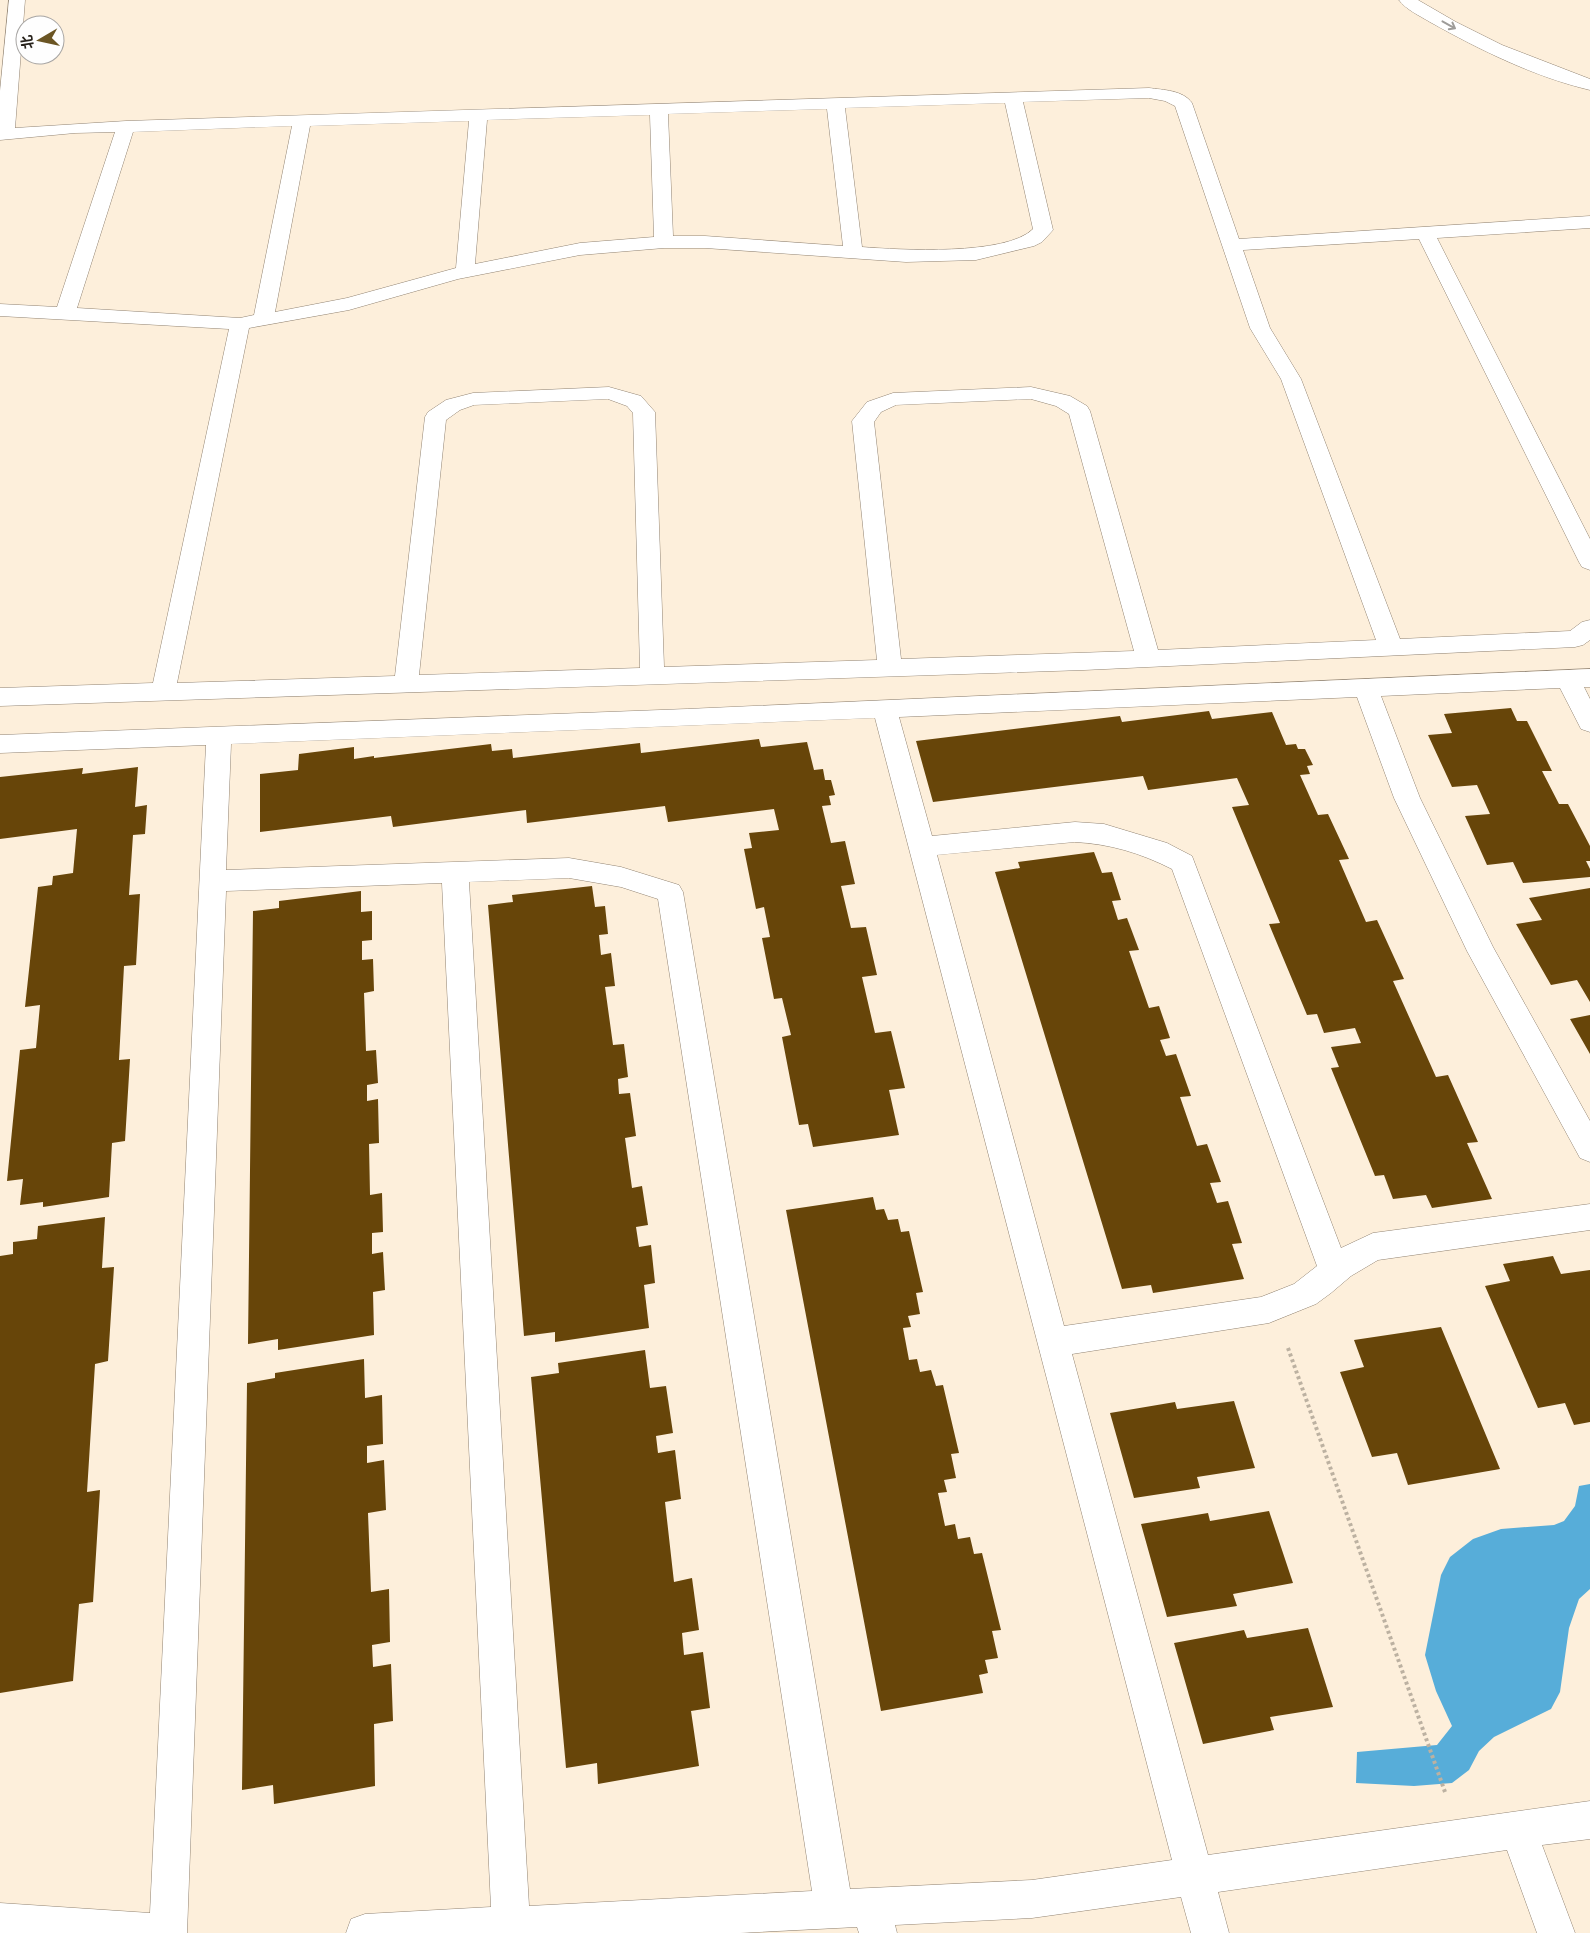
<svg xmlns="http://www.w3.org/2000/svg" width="1590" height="1933" font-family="Poppins,'Noto Sans SC',sans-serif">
  <rect width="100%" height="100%" fill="#fdefdb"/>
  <!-- water -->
  <path fill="#57add9" d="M1590 1484V1589L1579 1599 1569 1628 1560 1692 1551 1709 1494 1737 1479 1751 1469 1770 1452 1783 1414 1786 1356 1783 1357 1752 1437 1745 1452 1726 1436 1691 1425 1655 1441 1575 1450 1557 1473 1539 1501 1529 1554 1525 1564 1521 1575 1506 1579 1486Z"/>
  <!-- building -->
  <path fill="#674509" d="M1511 708 1517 721H1527L1552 771H1542L1559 804H1568L1590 846V861H1586L1590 869V877L1523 883 1513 862 1487 865 1465 816 1490 814 1477 785 1452 787 1428 735 1452 733 1444 714Z
    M1209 711 1212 719 1272 712 1286 745 1296 744 1298 749H1305L1313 765 1307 766 1310 774 1300 775 1318 815 1328 814 1349 859 1339 860 1366 922 1377 920 1404 979 1393 981 1436 1077 1448 1075 1478 1142 1467 1143 1492 1199 1432 1208 1426 1195 1393 1199 1384 1175 1375 1176 1331 1068 1339 1067 1331 1047 1361 1043 1355 1028 1324 1033 1317 1014 1307 1015 1269 924 1280 923 1232 807 1249 805 1237 778 1148 790 1143 776 933 802 916 741 1120 716 1122 722Z
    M759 739 761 747 807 742 814 770 823 769 825 780H831L835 795 829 796 831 805 822 806 831 843 845 841 855 884 841 886 851 928 866 927 877 975 862 977 875 1033 891 1031 905 1088 889 1090 899 1135 813 1147 808 1124 799 1125 782 1037 791 1035 782 998 774 999 762 938 770 937 764 907 756 909 744 849 752 848 749 833 779 830 774 809 668 822 665 806 527 823 526 810 393 827 391 816 260 832V774L298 770 299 754 354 747V759L374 756V758L491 744 492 751 512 749 513 758 640 743 641 753Z
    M138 767 135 807 147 805 145 834 133 835 129 895 140 894 136 965 124 966 119 1060 130 1059 125 1141 112 1143 109 1197 43 1207V1202L20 1205 23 1179 7 1181 20 1050 36 1048 40 1005 25 1007 38 887 52 885 53 876 73 873 77 829 0 839V777L83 768 82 774Z
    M1094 852 1102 873 1112 872 1121 900 1112 901 1118 920 1127 918 1139 950 1129 951 1149 1008 1159 1006 1170 1038 1160 1040 1166 1056 1176 1054 1191 1096 1180 1097 1197 1146 1207 1144 1221 1182 1210 1183 1217 1203 1228 1201 1242 1243 1232 1244 1244 1279 1153 1293 1151 1285 1122 1289 995 872 1020 868 1018 862Z
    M592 886 595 907 605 906 608 934 599 935 601 955 611 953 615 986 605 987 613 1045 624 1044 628 1077 618 1079 619 1094 630 1093 636 1136 625 1138 632 1188 642 1186 648 1225 636 1227 639 1247 651 1245 655 1283 644 1285 649 1328 555 1342V1332L524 1336 488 905 513 902 512 895Z
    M1590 888V1002L1577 980 1551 985 1516 924 1542 920 1529 898Z
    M361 891V912L372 911V940L362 941V960L373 959 374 991 364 993 366 1051 376 1050 378 1083 367 1085V1101L378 1099 379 1143 369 1144 370 1195 382 1193 383 1232 372 1233V1254L383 1252 385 1290 373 1292 374 1335 278 1350V1339L248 1344 253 911 279 908V901Z
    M1590 1015V1054L1570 1019Z
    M873 1197 876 1210 884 1209 888 1220 898 1219 901 1232 909 1231 923 1292 916 1293 920 1314 908 1316 911 1327 903 1328 909 1360 917 1359 920 1372 931 1370 936 1386 943 1385 959 1453 951 1454 956 1478 944 1480 947 1492 938 1493 945 1526 955 1524 958 1539 970 1537 974 1554 982 1553 1001 1630 992 1631 998 1658 985 1660 988 1673 979 1675 983 1693 881 1711 786 1210Z
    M105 1217 102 1268 114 1267 108 1361 95 1364 87 1492 100 1490 93 1602 79 1604 73 1681 0 1693V1256L13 1254V1242L37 1239 38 1226Z
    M1553 1256 1561 1274 1590 1270V1422L1574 1425 1565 1403 1538 1408 1485 1286 1510 1281 1503 1264Z
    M1441 1327 1500 1469 1408 1485 1397 1453 1372 1457 1340 1372 1364 1367 1354 1340Z
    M645 1350 650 1388 666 1386 673 1433 656 1436 658 1453 675 1450 681 1499 665 1502 674 1582 692 1578 699 1630 682 1633 684 1655 703 1652 710 1708 691 1711 699 1766 598 1784 597 1763 566 1768 531 1377 559 1373 558 1363Z
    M364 1359 365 1398 382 1395 383 1444 367 1446V1463L384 1460 386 1510 368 1513 371 1592 389 1589 390 1642 372 1645 373 1667 391 1664 393 1721 374 1724 375 1786 274 1804 273 1785 242 1790 247 1383 275 1378V1373Z
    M1234 1401 1255 1468 1197 1477 1200 1488 1134 1498 1110 1413 1175 1402 1177 1409Z
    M1269 1511 1293 1583 1233 1594 1237 1606 1167 1617 1141 1524 1208 1513 1210 1521Z
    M1308 1628 1333 1707 1270 1717 1274 1730 1203 1744 1174 1643 1244 1630 1247 1638Z"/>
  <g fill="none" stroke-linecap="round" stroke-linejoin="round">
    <defs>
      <path id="service" d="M9 0H25L15 128 126 121 1149 88C1163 90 1183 90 1192 103L1239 239 1590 216V228L1437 238 1590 539V570L1582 567 1579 562 1419 239 1243 250 1270 328 1301 379 1400 639 1570 631 1582 622 1590 620V640L1583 645 1575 647 1084 670 0 706V688L153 683 229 329 0 316V304L57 307 115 132 75 133 0 140V91ZM1149 98 1165 101 1175 106 1250 328 1281 379 1376 640 1158 650 1090 411 1087 406 1070 396 1031 387 893 393 867 402 852 421 877 660 664 667 655 412 641 396 609 387 473 393 446 400 428 412 425 417 395 676 177 683 249 328 349 310 458 279 580 255 664 248H705L906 262 976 260 1034 246 1042 242 1053 230 1023 102ZM1005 103 1033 229C1006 256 900 250 862 247L845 108ZM827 109 843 246 705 236H673L668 114ZM650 115 654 237 580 243 475 264 487 120ZM469 121 456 268 347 298 275 312 310 126ZM292 126 254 315 240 318 77 308 133 132ZM608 399 627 406 633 413 640 668 419 675 446 420 460 410 474 405ZM1031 399 1056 406 1069 414 1134 651 901 659 874 422 881 412 896 405Z
        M1590 669V687H1584L1590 699V732L1581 729 1560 688 1381 696 1420 798 1493 947 1590 1121V1162L1580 1158 1467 951 1394 798 1357 697 899 717 932 836 1075 822 1104 824 1167 843 1192 856 1341 1248 1373 1233 1590 1204V1230L1378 1260 1351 1276 1331 1293 1316 1304 1269 1323 1072 1354 1208 1855 1590 1801V1839L1542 1845 1575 1933H1537L1507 1850 1218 1892 1229 1933H1191L1181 1897 1032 1918 895 1925 897 1933H859L857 1927 740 1933H346L351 1919 365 1914 491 1907 442 883 226 891 187 1933H0V1903L150 1913 206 745 0 753V735L687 709ZM875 718 1172 1860 1032 1880 850 1889 683 892 679 885 621 867 569 858 226 870 231 744ZM1075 842C1111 844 1140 853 1172 869L1317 1266 1294 1284 1261 1297 1064 1326 937 855ZM569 878 621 887 658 899 812 1891 529 1906 469 882Z"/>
      <path id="secondary" d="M1399 0H1418L1456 22 1502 45 1590 79V90C1535 77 1480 50 1430 22 1420 16 1405 9 1399 0Z"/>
    </defs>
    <!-- service casing -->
    <use href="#service" stroke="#928473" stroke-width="1"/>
    <!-- secondary casing -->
    <use href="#secondary" stroke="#928473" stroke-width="1"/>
    <!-- path -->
    <path stroke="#bcb1a1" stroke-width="4" stroke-dasharray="3 3" stroke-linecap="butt" d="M1288 1348 1445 1792"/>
    <!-- service -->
    <use href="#service" fill="#fff" fill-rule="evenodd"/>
    <!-- secondary -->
    <use href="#secondary" fill="#fff" fill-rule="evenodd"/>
  </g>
  <!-- one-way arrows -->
  <defs><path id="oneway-shaft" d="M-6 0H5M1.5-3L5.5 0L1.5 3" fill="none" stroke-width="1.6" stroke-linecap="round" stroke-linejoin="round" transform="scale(1.25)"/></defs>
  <use stroke="#9e9c99" href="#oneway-shaft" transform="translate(1449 25) rotate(29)"/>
  <!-- north arrow -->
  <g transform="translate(40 40) rotate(261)"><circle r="24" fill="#fefefe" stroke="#a8a6a4"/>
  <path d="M0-4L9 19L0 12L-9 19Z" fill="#6b5524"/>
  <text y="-8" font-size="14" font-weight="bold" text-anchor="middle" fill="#28231c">北</text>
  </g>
</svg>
